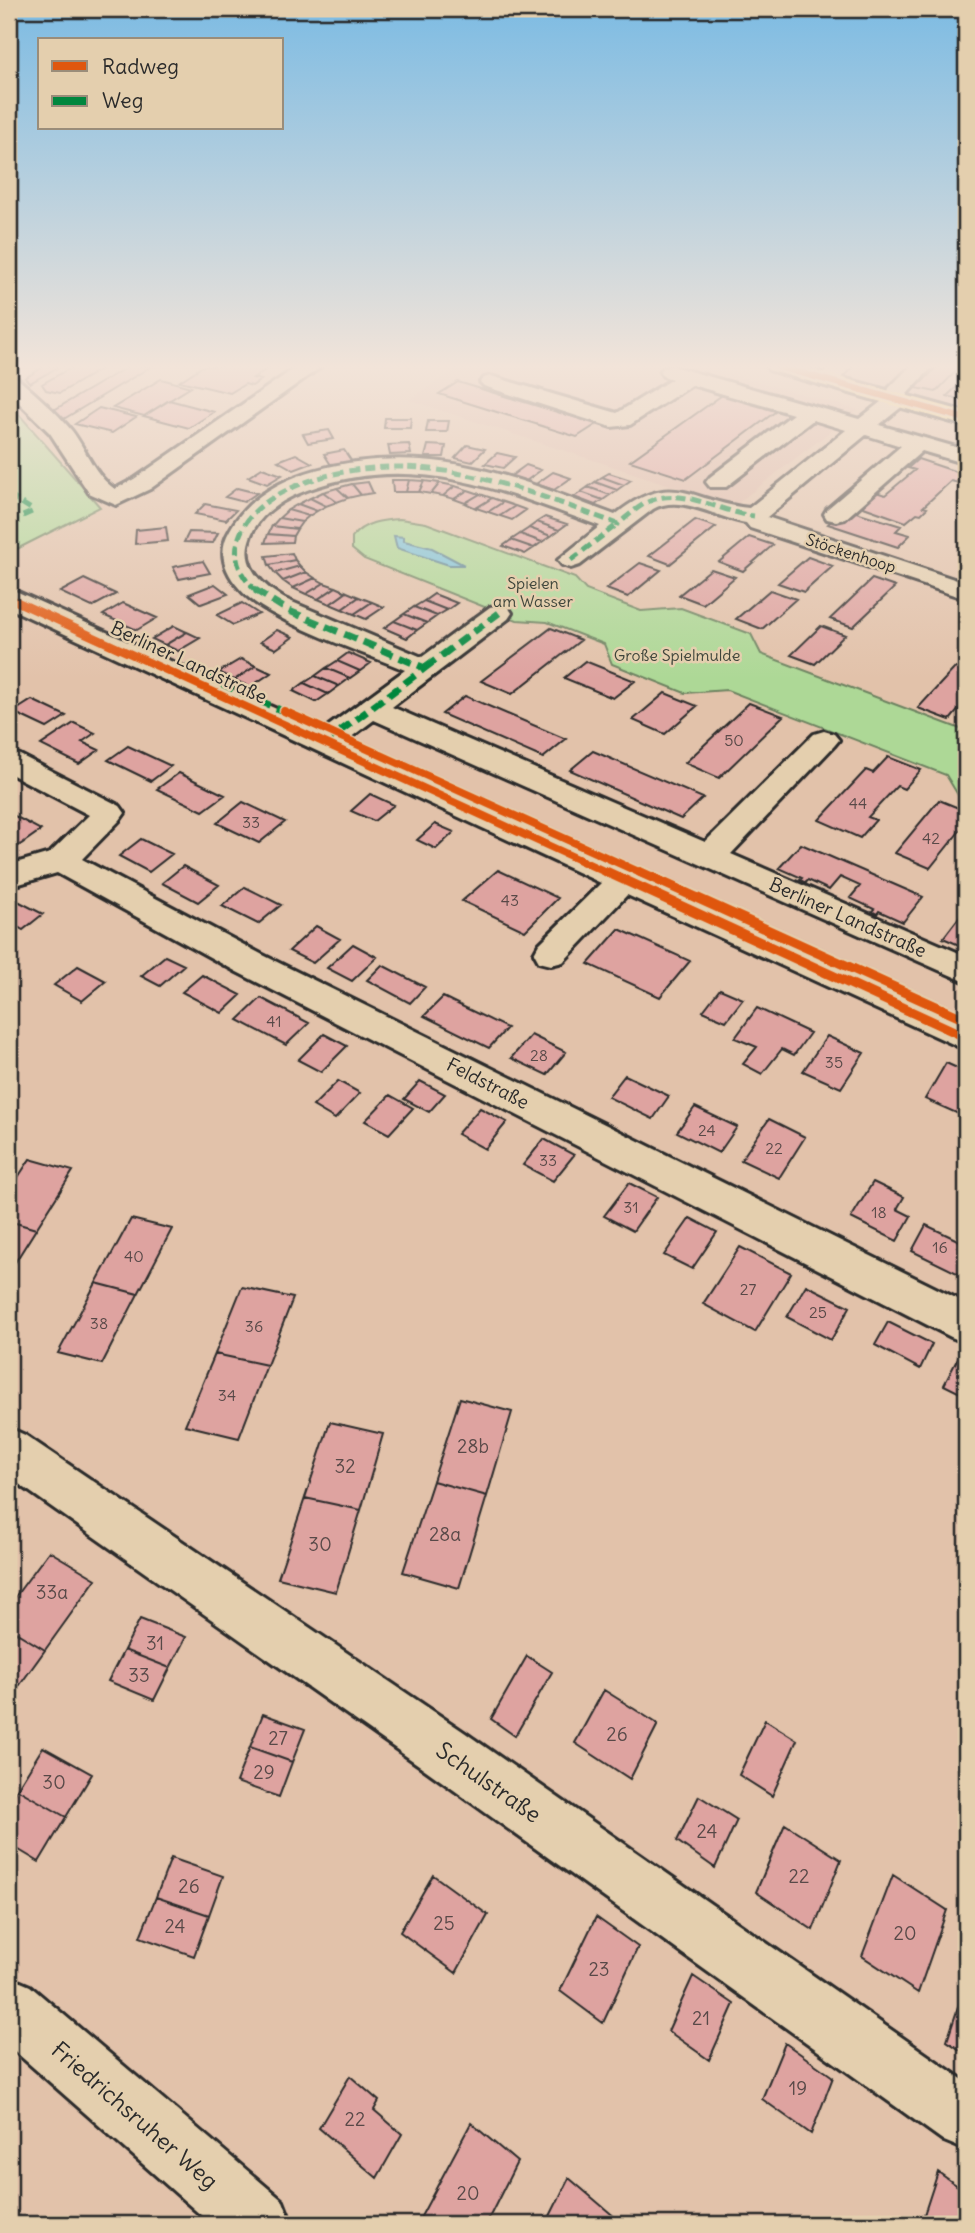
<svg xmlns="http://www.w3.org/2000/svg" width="975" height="2233" font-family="Delius,sans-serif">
  <rect width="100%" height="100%" fill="#e2c2aa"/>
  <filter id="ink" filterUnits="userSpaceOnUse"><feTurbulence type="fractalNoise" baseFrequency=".0143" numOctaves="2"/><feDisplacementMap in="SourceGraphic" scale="14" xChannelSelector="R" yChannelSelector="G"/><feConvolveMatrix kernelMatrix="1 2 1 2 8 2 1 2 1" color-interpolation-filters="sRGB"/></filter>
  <g filter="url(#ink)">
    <!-- built -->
    <path fill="#ddb6a5" d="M461 366H701L858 410 734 506 409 400Z
      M803 366H966V411L903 394Z"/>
    <!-- green -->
    <path fill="#add896" stroke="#6c8260" stroke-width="2" d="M9 403 100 507 9 553Z
      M400 519 426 523 575 578 586 590 641 611 681 608 751 634 761 654 966 731V802L961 800 946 775 727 690 685 693 612 664 604 644 547 622 517 620 364 559 352 549V537C364 522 382 520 400 519Z"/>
    <!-- water -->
    <path fill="#7bc5db" stroke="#5b8795" stroke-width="2" d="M394 536 404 537V541L432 548 464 565H449L397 548Z"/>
    <!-- building -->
    <path fill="#dea3a0" stroke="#2b2b2b" stroke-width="2" d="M45 366H60L30 383 25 378Z
      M74 366H106L60 393 46 390 42 384Z
      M129 366H152L62 420 54 410Z
      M203 366H261L268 368 253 378 261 380 252 386 245 384 230 393 180 381Z
      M938 366H961L936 392 916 388Z
      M966 378V401L947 396Z
      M161 379 191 387 144 416 113 408Z
      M458 382 597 424 577 437 439 394Z
      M725 393 779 409 686 479 630 461Z
      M169 400 214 412 189 428 144 416Z
      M99 408 136 417 112 433 75 424Z
      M385 418H411L410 428H384Z
      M428 421H449L447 432H426Z
      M329 430 334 439 308 443 303 434Z
      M409 444 411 454 390 455 388 445Z
      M428 445 446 446 444 457H425Z
      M467 445 485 449 472 462 455 458Z
      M344 450 352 462 331 465 324 454Z
      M497 453 515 457 503 468 485 464Z
      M296 454 312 463 294 470 278 461Z
      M918 459 966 475 958 483 951 481 923 507 927 508 921 514 917 513 906 522 858 505 873 491 885 495 915 470 908 468Z
      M526 465 541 470 526 481 511 476Z
      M262 468 282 475 267 484 248 477Z
      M553 472 571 478 554 490 536 484Z
      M609 473 631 480 624 485 602 477Z
      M602 477 624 485 617 490 595 482Z
      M392 480H409L406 492H393Z
      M409 480 424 481 419 492H406Z
      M424 481 440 483 431 494 419 492Z
      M368 482 373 493 361 495 352 484Z
      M595 482 617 490 610 495 588 487Z
      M440 483 455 486 443 496 431 494Z
      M352 484 361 495 348 498 337 488Z
      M455 486 468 490 454 499 443 496Z
      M588 487 610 495 603 500 581 492Z
      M237 488 257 493 244 502 225 497Z
      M337 488 348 498 337 502 323 492Z
      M468 490 480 494 465 503 454 499Z
      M323 492 337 502 326 506 310 498Z
      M581 492 603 500 595 505 574 497Z
      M480 494 492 498 476 508 465 503Z
      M310 498 326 506 317 511 298 504Z
      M492 498 503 502 488 512 476 508Z
      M503 502 515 506 500 516 488 512Z
      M205 504 236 510 226 520 195 514Z
      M298 504 317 511 309 516 288 510Z
      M515 506 526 510 512 520 500 516Z
      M288 510 309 516 302 522 279 518Z
      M853 511 901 526 896 531 910 535 898 547 828 524 835 518 842 521Z
      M545 517 567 524 559 530 537 522Z
      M279 518 302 522 297 529 272 526Z
      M695 520 716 527 670 564 649 556Z
      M537 522 559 530 551 536 529 528Z
      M272 526 297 529 293 536 268 534Z
      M166 527 168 541 135 544 136 530Z
      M529 528 551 536 542 542 520 534Z
      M189 532 218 533 213 543 184 542Z
      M268 534 293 536 292 542 265 543Z
      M520 534 542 542 534 548 511 540Z
      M749 537 773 545 743 571 719 562Z
      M511 540 534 548 525 554 503 546Z
      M292 553 295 560 269 565 266 556Z
      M808 557 833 566 804 592 778 583Z
      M295 560 300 566 275 573 269 565Z
      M203 561 210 573 179 579 173 567Z
      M640 563 661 570 628 597 606 589Z
      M300 566 306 572 283 581 275 573Z
      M711 569 735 577 703 604 679 595Z
      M306 572 315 578 293 588 283 581Z
      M315 578 324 583 306 594 293 588Z
      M84 579 116 594 92 607 60 592Z
      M872 579 895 587 853 627 830 619Z
      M324 583 336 587 318 599 306 594Z
      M215 584 228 594 201 604 189 594Z
      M336 587 347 592 330 604 318 599Z
      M770 590 796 599 762 629 736 619Z
      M347 592 359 597 342 609 330 604Z
      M434 594 457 603 447 610 424 601Z
      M359 597 372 602 354 614 342 609Z
      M424 601 447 610 437 616 414 607Z
      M372 602 384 607 366 619 354 614Z
      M123 603 157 618 137 630 103 615Z
      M242 603 259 614 233 625 217 615Z
      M414 607 437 616 427 623 404 614Z
      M404 614 427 623 417 630 394 621Z
      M394 621 417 630 407 638 384 628Z
      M174 626 187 632 165 645 152 639Z
      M821 626 845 635 815 664 791 655Z
      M551 628 581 640 512 694 481 681Z
      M277 630 293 637 276 649 260 642Z
      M187 632 200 638 178 651 165 645Z
      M348 653 371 663 360 671 337 661Z
      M241 659 256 666 234 680 219 672Z
      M337 661 360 671 350 678 326 668Z
      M585 661 635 681 613 698 564 678Z
      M256 666 271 673 250 687 234 680Z
      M326 668 350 678 339 686 315 676Z
      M955 668 966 672V701L950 720 918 708Z
      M315 676 339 686 328 694 304 683Z
      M304 683 328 694 316 702 293 691Z
      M665 693 697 706 665 734 633 720Z
      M465 696 566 739 543 758 442 714Z
      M32 700 66 716 47 728 13 712Z
      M749 703 783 716 719 778 685 763Z
      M74 723 95 733 82 742 99 750 79 764 41 745Z
      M128 746 171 766 151 781 108 760Z
      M593 751 703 798 681 819 570 770Z
      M888 757 921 770 904 789 897 786 868 817 876 820 860 838 819 820 866 770 873 773Z
      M179 773 225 795 203 811 157 789Z
      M370 794 394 805 374 821 351 811Z
      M939 800 966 811V823L930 868 895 853Z
      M243 802 285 822 259 843 217 823Z
      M9 813 41 830 17 847 9 842Z
      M435 824 454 832 436 849 417 840Z
      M141 839 172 854 149 872 119 856Z
      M801 844 923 897 903 922 879 911 877 914 872 911 874 909 850 898 860 886 840 877 829 890 808 880 806 883 800 880 802 878 779 868Z
      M183 866 219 885 198 902 162 883Z
      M498 870 558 898 525 931 462 901Z
      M245 887 281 905 258 924 222 906Z
      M12 898 43 914 23 930 9 922V900Z
      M963 912 966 913V948L943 938Z
      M316 926 340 939 313 963 289 951Z
      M619 929 690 961 660 997 588 964Z
      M353 944 377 957 352 981 327 968Z
      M165 956 184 965 160 986 141 976Z
      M382 965 425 987 410 1003 367 980Z
      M78 966 106 981 82 1001 54 985Z
      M202 975 241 995 222 1013 182 992Z
      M720 989 743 999 726 1021 703 1011Z
      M443 997 507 1028 489 1048 424 1016Z
      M261 998 309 1023 286 1045 238 1020Z
      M757 1008 810 1033 794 1055 782 1049 762 1074 743 1064 757 1047 735 1038Z
      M324 1034 347 1046 321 1072 298 1060Z
      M531 1035 566 1052 547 1075 511 1058Z
      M827 1036 864 1053 841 1088 803 1071Z
      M946 1063 966 1072V1110L963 1116 925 1099Z
      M625 1075 669 1096 653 1119 608 1097Z
      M338 1081 360 1093 335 1119 313 1106Z
      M420 1081 445 1094 429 1112 404 1099Z
      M390 1095 413 1108 389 1134 365 1121Z
      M695 1107 737 1127 719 1153 677 1132Z
      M480 1108 507 1122 485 1149 457 1134Z
      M769 1119 805 1137 779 1178 741 1160Z
      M544 1139 574 1155 553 1181 523 1165Z
      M30 1159 73 1171 36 1229 9 1221V1191Z
      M873 1182 904 1197 897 1209 911 1216 897 1241 851 1218Z
      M629 1183 657 1197 633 1231 604 1216Z
      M690 1218 717 1232 692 1269 664 1255Z
      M131 1219 172 1229 138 1294 96 1283Z
      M9 1221 36 1229 9 1272Z
      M926 1225 966 1244V1266L961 1275 912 1251Z
      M740 1247 791 1273 755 1332 703 1304Z
      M96 1283 138 1294 102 1364 58 1353Z
      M806 1285 850 1307 831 1340 787 1317Z
      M242 1287 293 1298 267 1365 215 1354Z
      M888 1322 932 1344 920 1369 875 1345Z
      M961 1352 966 1355V1396L944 1385Z
      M215 1354 267 1365 239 1438 185 1425Z
      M460 1398 512 1412 487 1496 433 1481Z
      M330 1422 383 1434 361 1510 305 1498Z
      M433 1481 487 1496 459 1588 403 1572Z
      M305 1498 361 1510 336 1592 278 1578Z
      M49 1551 96 1579 45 1650 9 1628V1605Z
      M140 1619 186 1637 170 1668 124 1650Z
      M9 1628 45 1650 9 1700Z
      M124 1650 170 1668 154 1700 108 1681Z
      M527 1656 552 1672 515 1736 491 1719Z
      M604 1690 658 1724 630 1779 575 1743Z
      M263 1714 305 1729 292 1762 250 1747Z
      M765 1720 797 1740 772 1796 739 1775Z
      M43 1747 92 1774 66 1817 17 1789Z
      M250 1747 292 1762 279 1797 236 1782Z
      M17 1789 66 1817 39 1862 9 1844V1802Z
      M699 1796 737 1820 715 1868 677 1841Z
      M785 1824 841 1860 813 1930 756 1892Z
      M171 1858 223 1876 209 1915 156 1897Z
      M433 1875 488 1915 456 1973 400 1932Z
      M893 1875 947 1910 918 1993 862 1956Z
      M156 1897 209 1915 194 1956 140 1937Z
      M596 1917 638 1947 603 2023 560 1991Z
      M693 1976 734 2004 709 2060 668 2031Z
      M966 1983V2054L947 2041Z
      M785 2043 833 2077 811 2134 762 2099Z
      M350 2076 379 2101 374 2110 402 2134 377 2178 319 2128Z
      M471 2123 517 2162 486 2224H417Z
      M938 2172 966 2192V2224H921Z
      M569 2178 616 2218 614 2224H546Z"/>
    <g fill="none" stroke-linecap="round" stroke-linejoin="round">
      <defs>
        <path id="minor" d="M298 366H322L150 489 116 505 89 493 50 433 9 393V375L16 377C35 394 56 411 72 431 87 451 94 475 115 489L134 479Z
          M672 366 859 419 886 398 889 388 911 366H933L907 394 904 405 879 425 966 450V464L922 451 845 519 836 521 827 519 824 514 827 509 901 446 866 435 767 517 966 583V599L750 528 746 523C718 519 681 493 653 509L580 565 571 568 562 565 558 560 600 526C501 490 413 451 307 490 283 499 256 515 249 541 241 568 265 587 285 599L422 657 490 607 499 605 508 607 512 613 508 619 392 707 705 842 814 734 824 731 834 734 839 740 834 746 731 854 966 956V982L374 720 346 741 966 1022V1050L627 895 563 962 551 965 539 962 534 953 539 944 601 883 9 608V590L18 592 323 730 405 670C363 652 266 621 239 588 223 570 218 550 230 530 263 469 357 456 421 460 488 464 552 492 615 515 674 468 689 502 749 508L846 430 813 420 726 487H710L706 482 710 477 793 414 692 385 630 425 611 427 484 386 480 382 484 378 491 376 617 413 672 379 663 376 660 372 663 368Z
          M830 366H851L835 385H821L817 381Z
          M9 752 20 755 120 806 125 813 120 820 82 859 261 954 966 1303V1343L951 1337 237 972 57 873 9 887V865L50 853 89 815 9 773Z
          M9 1428 25 1435 464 1732 966 2082V2150L944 2141 426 1770 9 1477Z
          M9 1977 30 1986 283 2201 292 2224H211L9 2046Z"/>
        <path id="major" d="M766 366H800L966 412V426L769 370Z"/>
      </defs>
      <!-- minor casing -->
      <use href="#minor" stroke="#2b2b2b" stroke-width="6"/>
      <!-- major casing -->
      <use href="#major" stroke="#2b2b2b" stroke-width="6"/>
      <!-- minor -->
      <use href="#minor" fill="#e4cfae" fill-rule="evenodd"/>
      <!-- major -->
      <use href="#major" fill="#fde080" fill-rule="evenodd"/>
      <!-- quiet-far1 -->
      <path stroke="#00873e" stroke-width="5" stroke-dasharray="10 5" stroke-linecap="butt" d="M9 495 34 511
        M9 522 34 511
        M571 560 618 524
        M257 592C236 572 230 552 244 526 256 504 281 492 303 483 416 443 513 486 618 524 628 516 638 506 650 501 682 486 721 513 754 516"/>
      <!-- quiet -->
      <path stroke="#00873e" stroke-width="7" stroke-dasharray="13 7" stroke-linecap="butt" d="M255 590 287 610 425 668 331 738
        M185 667 287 713
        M425 668 499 613"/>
      <defs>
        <path id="cycleway-far2" d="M776 366 966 419"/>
        <path id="cycleway-far1" d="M9 598 610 874
          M284 711 643 874"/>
        <path id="cycleway" d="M607 872 966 1037
          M640 872 966 1020"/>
      </defs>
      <!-- cycleway-far2 casing -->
      <use href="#cycleway-far2" stroke="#e4cfae" stroke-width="9"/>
      <!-- cycleway-far1 casing -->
      <use href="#cycleway-far1" stroke="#e4cfae" stroke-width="11"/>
      <!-- cycleway casing -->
      <use href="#cycleway" stroke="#e4cfae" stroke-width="14"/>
      <!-- cycleway-far2 -->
      <use href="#cycleway-far2" stroke="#df570e" stroke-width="6"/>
      <!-- cycleway-far1 -->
      <use href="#cycleway-far1" stroke="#df570e" stroke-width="8"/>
      <!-- cycleway -->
      <use href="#cycleway" stroke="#df570e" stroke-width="10"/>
    </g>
  </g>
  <!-- sky -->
  <linearGradient id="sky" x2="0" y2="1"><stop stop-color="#7cbbe3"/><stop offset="0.54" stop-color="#f2e4d9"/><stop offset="1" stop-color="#f2e4d9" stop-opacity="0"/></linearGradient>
  <rect width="975" height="679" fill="url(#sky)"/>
  <g text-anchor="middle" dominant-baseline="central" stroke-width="5" stroke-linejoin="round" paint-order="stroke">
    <!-- far-street labels -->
    <g font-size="16" fill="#2b2b2b" stroke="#e4cfae">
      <text transform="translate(851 553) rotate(18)">Stöckenhoop</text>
    </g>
    <!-- far-park labels -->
    <g font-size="16" fill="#3e453b" stroke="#e4cfae">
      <text x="533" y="583">Spielen<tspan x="533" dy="18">am Wasser</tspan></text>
      <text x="677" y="655">Große Spielmulde</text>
    </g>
    <!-- number labels -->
    <g font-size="16" fill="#584948">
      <text x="734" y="740">50</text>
      <text x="858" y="803">44</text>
      <text x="251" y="822">33</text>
      <text x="931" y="838">42</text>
      <text x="510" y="900">43</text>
      <text x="274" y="1021">41</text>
      <text x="539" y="1055">28</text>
      <text x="834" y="1062">35</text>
      <text x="707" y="1130">24</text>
      <text x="774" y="1148">22</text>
      <text x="548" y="1160">33</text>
      <text x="631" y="1207">31</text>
      <text x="879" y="1212">18</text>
      <text x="940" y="1247">16</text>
      <text x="134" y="1256">40</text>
      <text x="748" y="1289">27</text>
      <text x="818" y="1312">25</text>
      <text x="99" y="1323">38</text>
      <text x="254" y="1326">36</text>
      <text x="227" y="1395">34</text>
    </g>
    <!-- street labels -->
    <g font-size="19" fill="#2b2b2b" stroke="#e4cfae">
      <text transform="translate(189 662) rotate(25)">Berliner Landstraße</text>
      <text transform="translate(848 917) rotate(24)">Berliner Landstraße</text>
      <text transform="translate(488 1083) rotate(27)">Feldstraße</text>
    </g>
    <!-- near-number labels -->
    <g font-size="19" fill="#584948">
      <text x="473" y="1446">28b</text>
      <text x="345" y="1466">32</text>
      <text x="445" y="1534">28a</text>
      <text x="320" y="1544">30</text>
      <text x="52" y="1592">33a</text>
      <text x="155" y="1643">31</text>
      <text x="139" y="1675">33</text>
      <text x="617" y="1734">26</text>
      <text x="278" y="1738">27</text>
      <text x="264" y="1772">29</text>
      <text x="54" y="1782">30</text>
      <text x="707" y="1831">24</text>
      <text x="799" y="1876">22</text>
      <text x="189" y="1886">26</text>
      <text x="444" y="1923">25</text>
      <text x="175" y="1926">24</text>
      <text x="905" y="1933">20</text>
      <text x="599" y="1969">23</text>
      <text x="701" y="2018">21</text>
      <text x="798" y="2088">19</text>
      <text x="355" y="2119">22</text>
      <text x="468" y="2193">20</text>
    </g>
    <!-- near-street labels -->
    <g font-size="23" fill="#2b2b2b" stroke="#e4cfae">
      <text transform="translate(489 1782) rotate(35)">Schulstraße</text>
      <text transform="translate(135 2115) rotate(41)">Friedrichsruher Weg</text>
    </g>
  </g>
  <!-- margin -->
  <rect width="975" height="2233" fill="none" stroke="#e4cfae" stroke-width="35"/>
  <rect x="18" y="18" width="940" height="2198" fill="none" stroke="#2b2b2b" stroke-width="2.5" filter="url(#ink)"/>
  <!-- legend -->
  <rect x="38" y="38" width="245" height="91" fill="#e4cfae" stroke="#9a8d7a" stroke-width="2"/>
  <rect x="52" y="61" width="35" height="10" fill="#df570e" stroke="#9a8d7a" stroke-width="2"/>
  <text x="102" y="74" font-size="21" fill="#2b2b2b">Radweg</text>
  <rect x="52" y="96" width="35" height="10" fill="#00873e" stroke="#9a8d7a" stroke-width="2"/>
  <text x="102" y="108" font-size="21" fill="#2b2b2b">Weg</text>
</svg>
